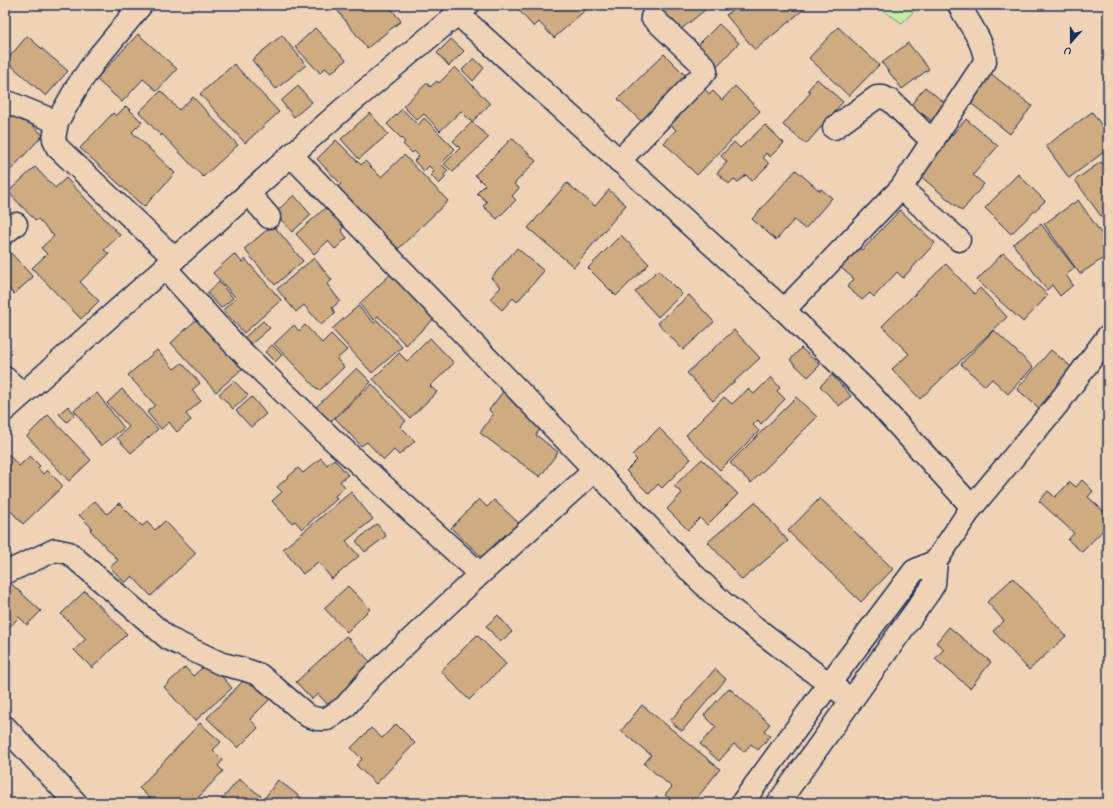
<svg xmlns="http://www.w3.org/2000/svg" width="1113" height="808" font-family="Mynerve,sans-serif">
  <rect width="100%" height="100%" fill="#efd3b6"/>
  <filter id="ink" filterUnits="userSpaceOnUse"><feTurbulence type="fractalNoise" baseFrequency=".025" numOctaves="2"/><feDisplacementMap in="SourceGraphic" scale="8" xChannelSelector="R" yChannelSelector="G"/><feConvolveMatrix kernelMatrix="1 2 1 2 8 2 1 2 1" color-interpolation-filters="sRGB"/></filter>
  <g filter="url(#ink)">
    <!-- green -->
    <path fill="#c7eba5" stroke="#718d82" d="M874 5H920L902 23Z"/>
    <!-- building -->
    <path fill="#ceab81" stroke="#1b2f5e" d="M113 5H134L125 15Z
      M333 5H388L401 21 367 48Z
      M514 5H591L554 38 539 22 534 27Z
      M657 5H711L679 31Z
      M738 5H809L755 50 726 15Z
      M719 24 739 43 717 66 697 46Z
      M838 27 879 65 849 96 809 58Z
      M315 28 346 60 331 73 325 68 320 73 295 47Z
      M138 34 177 69 157 91 143 79 122 102 96 79Z
      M282 35 306 65 276 89 252 60Z
      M27 36 68 71 46 96 6 61Z
      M451 39 464 51 449 66 437 53Z
      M908 43 929 69 902 89 882 63Z
      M664 54 693 83 648 128 618 99Z
      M474 58 484 68 473 81 462 70Z
      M234 64 279 112 245 143 200 94Z
      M455 67 490 104 472 122 461 111 440 131 424 114 417 120 403 106 427 83 430 87 437 81 439 83Z
      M990 73 1032 106 1010 134 968 101Z
      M817 79 843 102 806 144 783 125 811 92 808 90Z
      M298 86 312 102 294 117 281 101Z
      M735 86 760 111 697 175 664 143 676 130 669 123 703 88 710 94 713 91 722 100Z
      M925 87 950 107 937 125 911 105Z
      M161 91 179 110 193 97 238 145 203 177 162 134 161 136 139 112Z
      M126 106 142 122 132 132 175 173 144 207 80 148 113 113 116 116Z
      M15 109 43 135 5 176V120Z
      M402 109 418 125 424 118 455 149 441 164 448 171 444 175 446 177 439 184 431 175 434 171 429 166 424 171 414 161 419 156 414 151 412 153 403 144 405 142 387 124Z
      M1092 112 1108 134V149L1069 178 1046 146Z
      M370 113 388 134 359 159 341 139Z
      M966 119 998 146 973 175 984 184 962 211 918 174Z
      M472 122 489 137 453 172 444 164 460 148 453 141Z
      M765 125 784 143 770 157 766 153 763 157 769 164 752 181 746 175 738 182 734 179 729 184 717 173 727 162 721 156 734 142 740 148Z
      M512 138 536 161 514 184 519 188 512 196 516 200 497 219 483 206 487 202 477 193 485 185 475 175Z
      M336 140 361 165 365 161 381 177 404 155 448 201 397 250 336 188 341 184 317 159Z
      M1108 161V226L1075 180 1101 162 1103 164Z
      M35 167 55 188 66 178 120 235 104 250 109 254 80 282 99 301 81 319 32 268 47 254 41 248 54 236 38 219 36 221 8 192Z
      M796 170 820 191 821 189 832 198 805 229 794 220 776 240 752 219Z
      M1018 174 1045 201 1011 234 985 208Z
      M567 183 595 206 609 190 626 205 574 267 528 228Z
      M294 195 311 215 292 232 275 213Z
      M1078 200 1108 243V255L1080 274 1044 224Z
      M331 203 349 222 341 230 347 238 335 249 328 241 314 254 296 234Z
      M900 210 935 243 903 278 897 272 874 297 870 293 862 300 847 287 854 279 838 265 856 245 862 250Z
      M1041 224 1075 268 1066 275 1073 285 1060 296 1052 285 1047 290 1013 244Z
      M273 225 303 261 275 285 244 249Z
      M621 235 649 264 616 296 588 268Z
      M517 248 544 271 517 302 513 298 502 310 490 299 501 287 491 278Z
      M10 252 33 277 14 294 5 285V257Z
      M1003 253 1048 295 1023 322 977 280Z
      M234 254 242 262 245 259 281 300 244 333 223 310 236 298 213 273Z
      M314 258 332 280 327 284 340 301 332 308 335 313 321 325 304 305 296 312 277 289Z
      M946 264 974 294 980 288 1007 317 920 399 892 369 909 354 882 326Z
      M658 270 682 294 658 317 635 292Z
      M394 271 437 316 406 345 378 316 374 320 359 304Z
      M219 282 233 298 221 308 207 293Z
      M689 295 714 322 683 350 658 323Z
      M358 306 374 323 377 320 402 347 372 373 332 329Z
      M198 318 244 367 216 392 171 343Z
      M263 321 270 328 250 345 244 338Z
      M294 325 299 331 305 325 322 343 331 334 347 350 337 359 344 367 319 391 274 344Z
      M734 330 760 358 713 401 687 373Z
      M994 330 1033 367 1008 394 992 379 985 386 961 364Z
      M430 338 454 363 430 386 437 392 410 418 373 379 399 353 407 361Z
      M272 345 282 355 275 362 265 352Z
      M801 348 820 365 808 377 790 360Z
      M157 350 174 369 182 363 200 383 192 390 201 401 186 414 191 420 177 432 169 422 161 429 147 412 155 405 128 375Z
      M1051 350 1075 370 1040 409 1017 389Z
      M357 368 371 382 326 426 312 411Z
      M832 375 851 396 839 406 820 386Z
      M771 377 780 388 777 391 785 399 761 424 758 420 753 425 759 431 720 470 686 435 724 397 732 404 748 389 754 394Z
      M234 381 248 395 233 409 219 394Z
      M372 384 406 421 400 426 415 441 399 455 394 450 384 460 367 442 361 446 335 418Z
      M122 389 158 429 131 453 117 438 129 427 107 403Z
      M505 389 528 405 523 411 542 426 536 435 558 452 540 477 480 433 493 414 489 410Z
      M97 393 124 428 101 446 74 410Z
      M252 397 266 414 251 427 236 411Z
      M796 397 817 417 751 483 730 463Z
      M68 406 75 414 67 422 59 414Z
      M48 415 91 460 69 481 27 436Z
      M659 428 691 459 662 488 658 484 649 494 626 471 637 460 632 455Z
      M5 451 19 466 30 456 40 466 38 468 43 474 47 470 63 486 23 524 5 505Z
      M321 458 327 465 334 459 348 475 340 481 345 487 335 496 337 499 302 529 295 521 292 523 272 501 282 492 277 487 298 468 303 473Z
      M702 459 738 494 707 525 700 518 688 530 667 509 682 493 674 486Z
      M1082 480 1093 491 1088 497 1108 515V525L1082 552 1068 540 1074 533 1039 501 1048 491 1055 497 1070 482 1076 487Z
      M351 492 373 519 346 541 359 556 332 579 318 562 303 574 283 549Z
      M820 498 893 569 861 602 788 531Z
      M479 499 487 507 494 500 522 526 487 562 451 528Z
      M95 501 107 514 119 503 142 526 147 522 155 530 165 521 196 553 151 596 132 576 125 583 110 567 118 560 90 530 92 528 79 515Z
      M755 502 788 541 742 580 708 542Z
      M377 524 386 536 365 552 356 541Z
      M1013 578 1066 636 1029 670 993 631 1004 621 987 602Z
      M7 580 41 611 27 625 19 617 5 632V582Z
      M348 586 370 609 347 632 324 608Z
      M85 591 127 634 92 668 74 650 86 639 61 614Z
      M498 615 512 632 500 642 486 626Z
      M949 627 991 662 970 688 935 659 944 649 936 643Z
      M477 635 506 664 469 700 441 671Z
      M346 636 375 667 331 708 318 694 312 699 296 682Z
      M209 662 232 688 195 721 164 687 185 667 193 676Z
      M715 669 726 679 682 731 670 721Z
      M248 676 271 698 250 719 258 728 238 748 207 718Z
      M729 688 770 724 764 731 770 736 758 750 751 744 744 752 734 744 719 761 700 744 716 727 704 715Z
      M642 705 720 769 693 803 690 801 688 803H675L665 795 672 787 644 764 651 755 621 731Z
      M200 723 221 742 213 750 223 760 218 766 223 771 193 803H155L139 788Z
      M396 724 415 743 376 784 356 765 362 759 351 748 371 728 382 738Z
      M239 779 261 796 256 803H219Z
      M278 780 308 803H261Z"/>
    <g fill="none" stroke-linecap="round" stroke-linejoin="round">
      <defs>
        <path id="minor" d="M141 5 95 61 77 87 57 122 54 139 57 147 175 259
          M5 101 57 122
          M834 128 877 97H883L891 101 933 142
          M291 155 595 470 692 573 723 603 829 684 852 700
          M619 161 706 71 705 67 652 17
          M901 188 959 240
          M249 194 269 217
          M5 233 16 224
          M165 268 235 345 332 439 480 574
          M784 310 901 188 985 62C985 43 968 22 959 5
          M5 378 23 394
          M972 507 1057 405 1108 336
          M5 573 55 550 69 553 169 639 222 664 243 669 260 675 308 716 317 719H327L345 707 371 677 480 574 595 470"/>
        <path id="tertiary" d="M458 14 784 310 870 394 972 507 936 561 934 584 929 592 778 803
          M5 410 342 110 468 5
          M5 727 76 803
          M742 803 829 684 914 571 936 561"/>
      </defs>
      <!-- minor casing -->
      <use href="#minor" stroke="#1b2f5e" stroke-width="25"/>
      <!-- tertiary casing -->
      <use href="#tertiary" stroke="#1b2f5e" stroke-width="25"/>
      <!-- minor -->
      <use href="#minor" stroke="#efd3b6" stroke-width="22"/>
      <!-- tertiary -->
      <use href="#tertiary" stroke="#efd3b6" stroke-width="22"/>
    </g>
  </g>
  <!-- margin -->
  <rect width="1113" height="808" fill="none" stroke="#efd3b6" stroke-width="20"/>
  <rect x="10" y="10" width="1093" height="788" fill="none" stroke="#1b2f5e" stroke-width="1.5" filter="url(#ink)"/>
  <!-- north arrow -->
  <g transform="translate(1071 42) rotate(201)" stroke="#efd3b6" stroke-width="3" paint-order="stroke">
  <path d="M0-3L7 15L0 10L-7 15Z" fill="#1b2f5e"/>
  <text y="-6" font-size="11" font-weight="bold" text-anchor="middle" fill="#1b2f5e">U</text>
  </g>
</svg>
